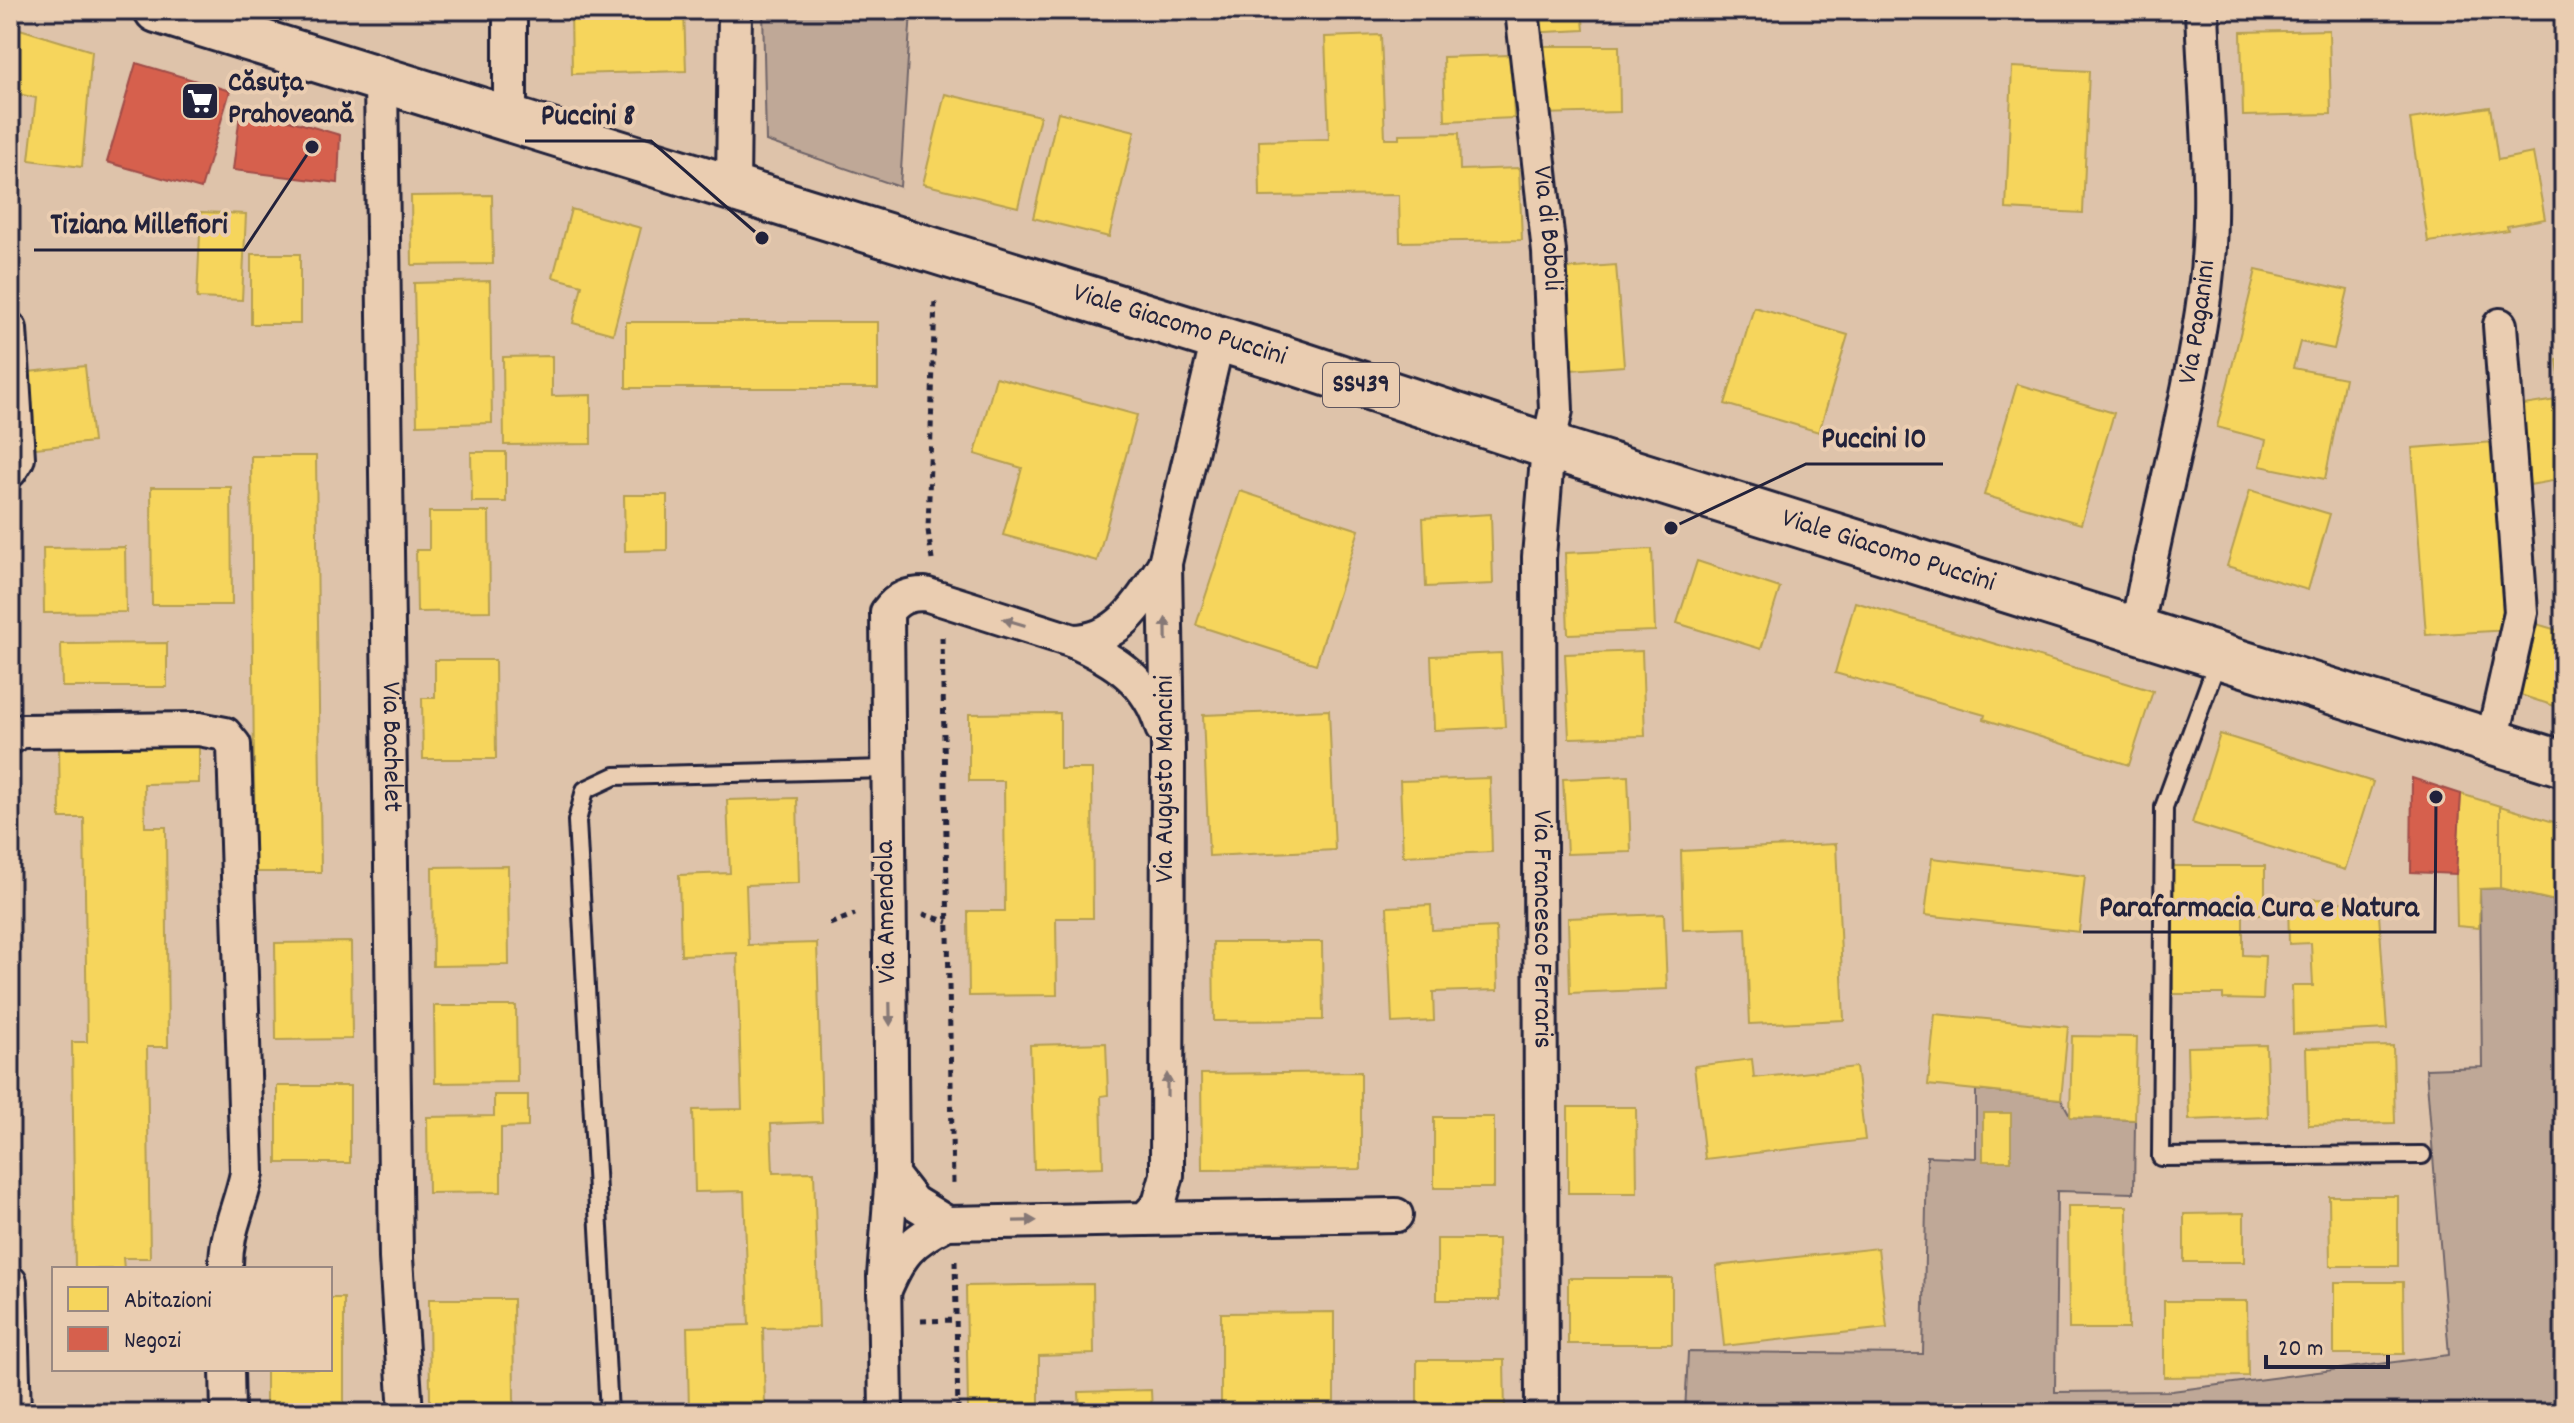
<svg xmlns="http://www.w3.org/2000/svg" width="2574" height="1423" font-family="Dekko,sans-serif">
  <rect width="100%" height="100%" fill="#dec3aa"/>
  <filter id="ink" filterUnits="userSpaceOnUse"><feTurbulence type="fractalNoise" baseFrequency=".0125" numOctaves="2"/><feDisplacementMap in="SourceGraphic" scale="16" xChannelSelector="R" yChannelSelector="G"/><feConvolveMatrix kernelMatrix="1 2 1 2 8 2 1 2 1" color-interpolation-filters="sRGB"/></filter>
  <g filter="url(#ink)">
    <!-- green -->
    <path fill="#bfa897" stroke="#706569" stroke-width="2" d="M763 10H911L900 187 766 141Z
      M2500 888 2564 903V1413H1685L1688 1352 1923 1354 1927 1156 1976 1158V1090L2061 1099 2071 1117 2135 1120 2134 1193 2057 1191 2055 1392 2172 1391 2449 1355 2426 1069 2482 1067 2480 889Z"/>
    <!-- homes -->
    <path fill="#f6d55c" stroke="#b69f52" stroke-width="2" d="M571 10H684L686 71 572 74Z
      M1180 10H1265V15L1180 20Z
      M1525 10H1582L1584 30 1527 33Z
      M10 26 92 51 82 167 29 160 36 98 10 92Z
      M2329 30 2331 114 2243 116 2241 32Z
      M1381 35 1385 139H1399V134L1459 133 1460 170 1519 168 1522 240 1400 242 1399 195 1260 197 1259 141 1329 139 1325 37Z
      M1538 46H1619L1620 112 1539 114Z
      M1511 55 1514 118 1445 121 1443 57Z
      M2012 67 2089 71 2083 213 2006 209Z
      M945 94 1040 116 1018 207 923 184Z
      M2490 107 2498 160 2533 153 2545 219 2507 226 2508 230 2428 242 2410 119Z
      M1058 112 1135 131 1109 237 1033 218Z
      M492 195 493 264 412 265 411 196Z
      M571 209 641 228 613 334 573 323 582 285 553 277Z
      M201 212 246 214 242 300 197 298Z
      M251 254H300V324H251Z
      M1616 265 1624 366 1571 370 1563 269Z
      M2256 270 2348 290 2334 349 2300 342 2293 368 2345 378 2325 479 2260 466 2266 440 2217 427Z
      M490 281 492 423 417 425 414 283Z
      M1754 307 1848 335 1819 432 1725 404Z
      M626 322H878V388H626Z
      M552 356V396L591 395V444L504 445 503 357Z
      M2564 359V479L2529 485 2517 406 2563 399 2557 360Z
      M85 366 93 442 26 449 19 373Z
      M996 377 1137 415 1097 561 1003 535 1022 468 975 454Z
      M2017 384 2114 413 2081 524 1984 495Z
      M2494 442 2508 630 2426 635 2412 448Z
      M471 452H506V502H472Z
      M251 456H316L321 872H255Z
      M151 487H231L232 605H152Z
      M2250 490 2330 514 2308 590 2227 566Z
      M1240 491 1359 530 1316 664 1196 625Z
      M624 495H667V550L625 551Z
      M429 512H489L490 611 417 612 416 550H429Z
      M10 513H12V572H10Z
      M1491 514 1493 584 1426 587 1423 518Z
      M125 547 126 612 44 613 43 548Z
      M1652 549 1655 631 1568 634 1565 553Z
      M1697 561 1780 588 1761 649 1677 623Z
      M1855 602 2153 691 2129 765 1984 719 1985 715 1835 673Z
      M2533 623 2564 632V709L2511 692Z
      M167 643V687H62L61 644Z
      M1642 651 1645 736 1569 738 1565 654Z
      M1501 653 1505 727 1434 730 1431 656Z
      M435 660H495L496 759H423L422 698H435Z
      M1329 710 1335 850 1209 856 1203 715Z
      M1060 713V769H1092L1093 918H1056L1057 995 969 996 968 911H1005L1004 781H969V714Z
      M2220 734 2373 782 2345 870 2192 823Z
      M199 741V783L144 784 145 827H166L168 1047H147L150 1258H123L124 1269H75L72 1042H87L84 818H60L59 742Z
      M1628 776 1631 852 1567 854 1563 779Z
      M1490 778 1492 852 1403 856 1400 781Z
      M2461 794 2500 806V888L2480 889 2479 928 2457 926 2456 874Z
      M797 798 799 883 746 885 748 945 817 943 822 1122 771 1124 773 1173 814 1172 819 1327 763 1328 765 1406 689 1408 687 1327 749 1325 744 1191 695 1192 693 1110 742 1109 737 953 681 955 679 875 730 873 727 800Z
      M2500 806 2564 825V903L2500 888Z
      M1836 844 1844 1020 1750 1024 1746 928 1683 930 1681 851Z
      M1932 858 2085 876 2079 932 1925 915Z
      M508 866 509 965 433 966 432 867Z
      M2172 866H2265V914H2243V955L2265 956 2263 1000 2223 999V994H2173Z
      M2328 899V903L2378 900 2387 1029 2293 1034 2292 986H2313L2311 943 2289 944 2288 900Z
      M1431 905 1432 930 1496 927 1498 990 1433 992 1434 1021 1392 1023 1387 907Z
      M1664 914 1667 989 1570 993 1568 918Z
      M351 942 352 1039 276 1040 275 943Z
      M1213 942H1322L1323 1020 1214 1021Z
      M434 1006H516L517 1082 435 1083Z
      M1935 1014 2068 1027 2061 1099 1928 1085Z
      M2072 1036 2137 1037 2135 1120 2070 1117Z
      M1106 1043 1108 1095 1101 1096 1103 1167 1034 1169 1030 1045Z
      M2266 1045 2268 1117 2189 1120 2187 1047Z
      M2393 1046 2395 1123 2308 1125 2306 1048Z
      M1752 1059 1754 1078 1856 1067 1865 1140 1705 1159 1694 1066Z
      M1361 1072V1169L1202 1170 1201 1074Z
      M277 1086H350V1163H277Z
      M494 1095H528V1127L501 1128V1192L428 1193 427 1117 494 1116Z
      M1568 1107H1636L1637 1193H1568Z
      M1983 1113H2011V1161H1983Z
      M1434 1117H1494V1188H1434Z
      M2329 1196H2398V1266H2330Z
      M2068 1206H2127L2128 1329H2069Z
      M2244 1213V1262H2184V1214Z
      M1437 1239H1498L1499 1300H1437Z
      M1878 1248 1887 1328 1724 1346 1716 1266Z
      M1568 1278H1672V1344H1568Z
      M2334 1282H2403L2404 1354H2334Z
      M1093 1284 1094 1354 1039 1356V1413H968L966 1286Z
      M330 1298H344V1413H266V1369H330Z
      M429 1299H513L514 1403 430 1404Z
      M2164 1301H2247L2248 1376 2164 1377Z
      M1334 1312V1413H1221V1313Z
      M1417 1360H1504L1505 1413H1417Z
      M1151 1390 1152 1413H1080L1079 1392Z"/>
    <!-- shops -->
    <path fill="#d6604d" stroke="#a04d48" stroke-width="2" d="M136 63 230 91 201 189 107 162Z
      M241 106 340 135 338 183 233 170Z
      M2412 778 2461 794 2456 874 2411 872Z"/>
    <g fill="none" stroke-linecap="round" stroke-linejoin="round">
      <defs>
        <path id="service" d="M2219 657 2164 807 2161 1157 2422 1155
          M609 1413 577 821 585 790 615 776 886 769"/>
        <g id="minor">
          <path d="M510 10V119"/>
          <path id="s1" d="M1522 10 1549 252 1556 410 1548 446 1539 557 1542 1413"/>
          <path id="s2" d="M381 79 396 1258 406 1413"/>
          <path d="M733 188 735 10"/>
          <path d="M10 329 18 458 10 471"/>
          <path id="s3" d="M2137 630C2156 516 2190 405 2205 290 2217 198 2205 103 2202 10"/>
          <path d="M1073 641C1115 660 1149 681 1162 728"/>
          <path d="M10 738 21 731 199 729 225 734 234 745 247 1173C240 1208 225 1232 226 1269"/>
          <path d="M2492 742 2521 612 2500 325"/>
          <path d="M892 1175 913 1202 947 1223"/>
          <path d="M1145 1219 1396 1215"/>
          <path d="M10 1282 14 1413"/>
          <path d="M884 1292C900 1254 910 1241 947 1223L1145 1219 1159 1204 1167 1175 1168 750 1165 563 1218 339"/>
          <path d="M227 1369 228 1413"/>
          <path d="M886 1413 884 1276 892 1175 887 612C897 598 908 594 925 594L1073 641C1120 641 1142 600 1165 563"/>
        </g>
        <g id="primary">
          <path id="s4" d="M157 10 1281 358 1548 446 2564 764"/>
        </g>
      </defs>
      <!-- service casing -->
      <use href="#service" stroke="#22223b" stroke-width="22"/>
      <!-- minor casing -->
      <use href="#minor" stroke="#22223b" stroke-width="38"/>
      <!-- primary casing -->
      <use href="#primary" stroke="#22223b" stroke-width="50"/>
      <!-- path -->
      <path stroke="#22223b" stroke-width="5" stroke-dasharray="6 6" stroke-linecap="butt" d="M932 560 928 530 935 297
        M942 637 953 1183
        M923 914 948 922
        M830 924 855 914
        M955 1261 958 1413
        M921 1321 956 1320"/>
      <!-- service -->
      <use href="#service" stroke="#eacdb1" stroke-width="16"/>
      <!-- minor -->
      <use href="#minor" stroke="#eacdb1" stroke-width="32"/>
      <!-- primary -->
      <use href="#primary" stroke="#eacdb1" stroke-width="44"/>
    </g>
    <!-- one-way arrows -->
    <defs><path id="oneway-solid" d="M-6-.8H1V-3.2L6.5 0L1 3.2V.8H-6Z" transform="scale(2)"/></defs>
    <g fill="#867876">
      <use href="#oneway-solid" transform="translate(1014 622) rotate(-163)"/>
      <use href="#oneway-solid" transform="translate(1166 629) rotate(-91)"/>
      <use href="#oneway-solid" transform="translate(890 1014) rotate(89)"/>
      <use href="#oneway-solid" transform="translate(1167 1085) rotate(-90)"/>
      <use href="#oneway-solid" transform="translate(1025 1221) rotate(-1)"/>
    </g>
  </g>
  <!-- icons -->
  <defs>
    <symbol id="supermarket-square" viewBox="-11 -11 22 22"><rect x="-9" y="-9" width="18" height="18" rx="4" fill="#22223b" stroke="#eacdb1"/><path d="M-6-5.5h2.5l.6 2H6L4.5 2H-2.5L-4.4-4H-6ZM-1.5 3.2a1.3 1.3 0 1 0 .1 0ZM3 3.2a1.3 1.3 0 1 0 .1 0Z" fill="#fff"/></symbol>
  </defs>
  <g fill-rule="evenodd">
    <use href="#supermarket-square" x="178" y="79" width="44" height="44"/>
  </g>
  <g text-anchor="middle" dominant-baseline="central" stroke-width="8" stroke-linejoin="round" paint-order="stroke">
    <!-- shield labels -->
    <rect fill="#eacdb1" stroke="#5e555e" stroke-width="2" x="1323" y="363" width="76" height="44" rx="6"/>
    <g font-size="26" font-weight="bold" fill="#22223b">
      <text x="1361" y="385">SS439</text>
    </g>
    <!-- poi labels -->
    <g font-size="28" font-weight="bold" fill="#22223b" stroke="#eacdb1" text-anchor="start">
      <text x="228" y="85">Căsuța<tspan x="228" dy="32">Prahoveană</tspan></text>
    </g>
    <!-- street labels -->
    <g font-size="28" fill="#22223b" stroke="#eacdb1">
      <text stroke="none"><textPath href="#s1" startOffset="220">Via di Boboli</textPath></text>
      <text stroke="none"><textPath href="#s3" startOffset="314">Via Paganini</textPath></text>
      <text stroke="none"><textPath href="#s4" startOffset="1070">Viale Giacomo Puccini</textPath></text>
      <text stroke="none"><textPath href="#s4" startOffset="1814">Viale Giacomo Puccini</textPath></text>
      <text stroke="none"><textPath href="#s2" startOffset="668">Via Bachelet</textPath></text>
      <text transform="translate(1167 779) rotate(-90)">Via Augusto Mancini</text>
      <text transform="translate(888 912) rotate(-91)">Via Amendola</text>
      <text stroke="none"><textPath href="#s1" startOffset="922">Via Francesco Ferraris</textPath></text>
    </g>
  </g>
  <!-- callouts -->
  <path fill="none" stroke="#22223b" stroke-width="3" d="M762 238L651 141H525M312 147L244 250H34M1671 528L1806 464H1943M2436 797L2435 932H2083"/>
  <g fill="#22223b" stroke="#eacdb1" stroke-width="3">
    <circle cx="762" cy="238" r="8"/>
    <circle cx="312" cy="147" r="8"/>
    <circle cx="1671" cy="528" r="8"/>
    <circle cx="2436" cy="797" r="8"/>
  </g>
  <g font-size="30" text-anchor="middle" font-weight="bold" fill="#22223b" stroke="#eacdb1" stroke-width="8" stroke-linejoin="round" paint-order="stroke">
    <text x="588" y="124">Puccini 8</text>
    <text x="139" y="233">Tiziana Millefiori</text>
    <text x="1874" y="447">Puccini 10</text>
    <text x="2259" y="916">Parafarmacia Cura e Natura</text>
  </g>
  <!-- margin -->
  <rect width="2574" height="1423" fill="none" stroke="#eacdb1" stroke-width="40"/>
  <rect x="20" y="20" width="2534" height="1383" fill="none" stroke="#22223b" stroke-width="3" filter="url(#ink)"/>
  <!-- legend -->
  <rect x="52" y="1267" width="280" height="104" fill="#eacdb1" stroke="#9a8982" stroke-width="2"/>
  <rect x="68" y="1287" width="40" height="24" fill="#f6d55c" stroke="#9a8982" stroke-width="2"/>
  <text x="124" y="1307" font-size="24" fill="#22223b">Abitazioni</text>
  <rect x="68" y="1327" width="40" height="24" fill="#d6604d" stroke="#9a8982" stroke-width="2"/>
  <text x="124" y="1347" font-size="24" fill="#22223b">Negozi</text>
  <!-- scale -->
  <path d="M2266 1355v12h122v-12" fill="none" stroke="#22223b" stroke-width="4"/>
  <text x="2278" y="1355" font-size="24" fill="#22223b" stroke="#eacdb1" stroke-width="6" paint-order="stroke">20 m</text>
</svg>
